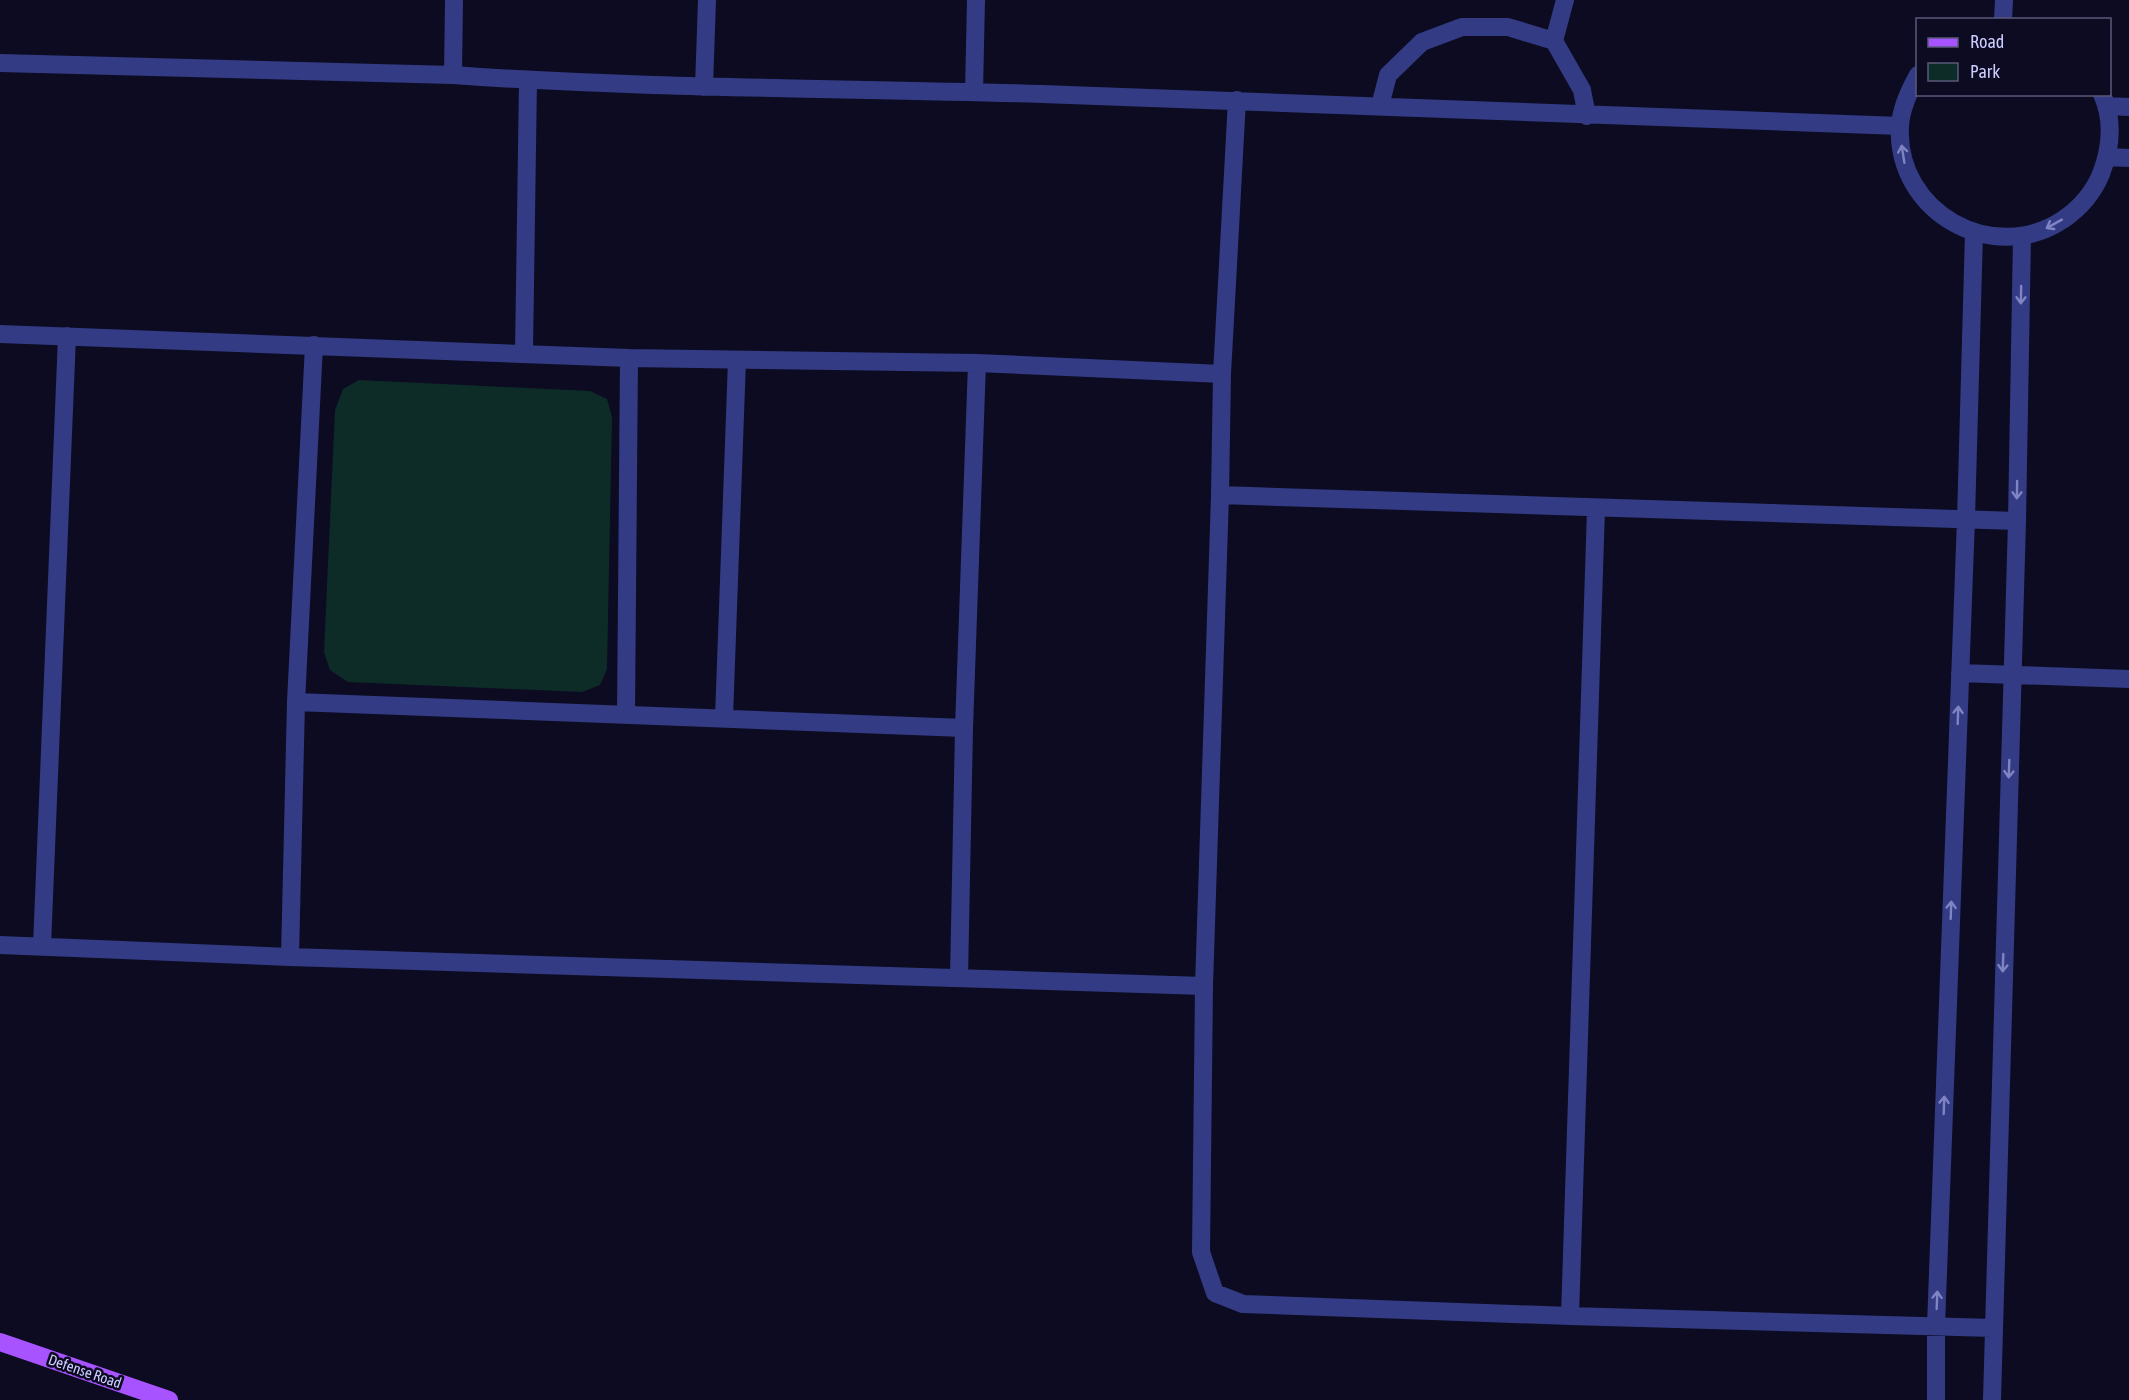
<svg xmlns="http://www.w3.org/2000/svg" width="2129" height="1400" font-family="'Asap Condensed',sans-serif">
  <rect width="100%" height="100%" fill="#0c0b21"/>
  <!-- green -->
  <path fill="#0e2c27" d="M359 380 590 391 607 399 612 417 607 669 600 685 582 692 348 682 330 670 324 652 335 410 343 389Z"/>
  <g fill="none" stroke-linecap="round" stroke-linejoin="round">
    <!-- minor -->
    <path stroke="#333b84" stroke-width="18" d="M2003 20 2004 0
      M1554 41 1565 0
      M0 63 453 75C649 89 845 88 1042 94 1328 103 1614 117 1900 126
      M453 75 454 0
      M1918 75C1909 91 1901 108 1900 126 1895 212 1993 267 2064 219 2080 208 2093 193 2101 174 2111 148 2114 121 2102 94
      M704 87 707 0
      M974 92 976 0
      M1237 100 1222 374 1220 495 1204 986 1201 1252 1215 1293 1243 1304 1570 1316 1993 1328
      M1380 106 1388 75 1422 42 1462 27H1508L1554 41 1582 90 1587 116
      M2107 106 2129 107
      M2107 157 2129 158
      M0 334 629 358 977 363 1222 374
      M524 353 528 81
      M1220 495 2017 521
      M1960 673 2129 679
      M296 702 964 728
      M626 714 629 358
      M724 718 737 360
      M0 945 290 957 1204 986
      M42 946 67 336
      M290 957 296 702 314 345
      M959 978 964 728 977 363
      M1570 1316 1596 509
      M1936 1400V1326L1966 519 1974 233
      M1992 1400 2017 521 2022 236"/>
    <!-- major -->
    <path stroke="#a753ff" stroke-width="18" d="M0 1342 169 1400"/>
  </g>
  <!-- one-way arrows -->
  <defs><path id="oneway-shaft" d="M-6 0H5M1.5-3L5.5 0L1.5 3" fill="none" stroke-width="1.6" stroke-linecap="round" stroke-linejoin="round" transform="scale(1.5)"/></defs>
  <g stroke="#8084c2">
    <use href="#oneway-shaft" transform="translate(1903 154) rotate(-99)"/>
    <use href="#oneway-shaft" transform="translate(2054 224) rotate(151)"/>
    <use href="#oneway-shaft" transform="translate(2021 295) rotate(91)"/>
    <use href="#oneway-shaft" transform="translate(2017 490) rotate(91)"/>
    <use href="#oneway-shaft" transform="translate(1958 715) rotate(-88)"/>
    <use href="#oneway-shaft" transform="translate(2009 769) rotate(92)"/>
    <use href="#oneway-shaft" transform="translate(1951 910) rotate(-88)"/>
    <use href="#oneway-shaft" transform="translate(2003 963) rotate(92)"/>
    <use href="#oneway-shaft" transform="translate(1944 1105) rotate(-88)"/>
    <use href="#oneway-shaft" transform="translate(1937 1300) rotate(-88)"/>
  </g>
  <g text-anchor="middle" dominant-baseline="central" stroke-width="5" stroke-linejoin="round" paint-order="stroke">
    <!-- street labels -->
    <g font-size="15" fill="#cccdff" stroke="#0c0b21">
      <text transform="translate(85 1371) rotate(19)">Defense Road</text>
    </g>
  </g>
  <!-- legend -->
  <rect x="1916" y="18" width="195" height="78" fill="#0c0b21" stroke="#59597a" stroke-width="1.5"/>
  <rect x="1928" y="38" width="30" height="9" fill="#a753ff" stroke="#59597a" stroke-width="1.5"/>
  <text x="1970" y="48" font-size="18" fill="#cccdff">Road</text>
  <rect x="1928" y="63" width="30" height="18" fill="#0e2c27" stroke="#59597a" stroke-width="1.5"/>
  <text x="1970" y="78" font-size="18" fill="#cccdff">Park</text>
</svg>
